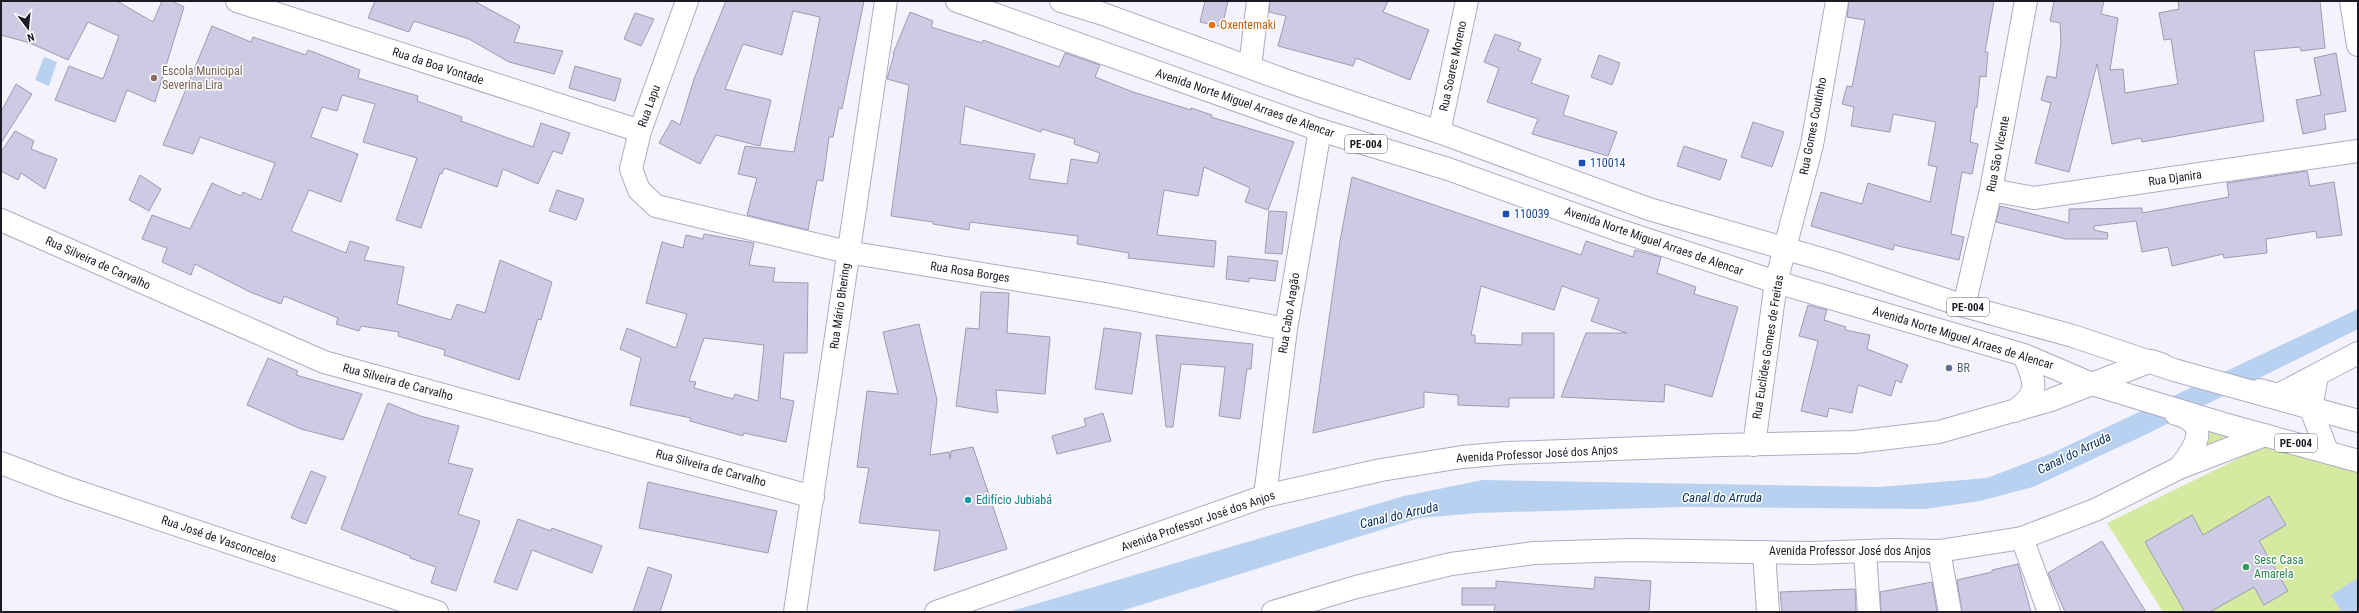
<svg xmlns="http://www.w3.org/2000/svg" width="2359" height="613" font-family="'Roboto Condensed',sans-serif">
  <rect width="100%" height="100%" fill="#f3f2fd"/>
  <!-- green -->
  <path fill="#d5eaa0" d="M2210 428 2240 437 2204 451Z
    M2266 445 2358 470V612H2163L2107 523Z"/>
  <!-- water -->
  <path fill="#b9d1f0" d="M44 57 57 62 49 86 35 80Z
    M2358 309V329L2147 434 2033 487 1980 501 1925 509 1682 507 1478 513 1419 518 1118 612H1008L1404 496 1483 480 1879 487 1987 478 2052 453Z
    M2358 578V612H2342L2331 595Z"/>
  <!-- building -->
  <path fill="#cdcae4" stroke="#9d9ab3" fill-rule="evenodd" d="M1 1H117L153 22 162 1H172L184 7 155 102 127 90 115 122 55 100 69 66 103 79 119 36 88 22 68 60 30 43 1 35Z
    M375 1H474L520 26 514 42 563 51 554 74 509 62 469 39 414 21 409 32 368 18Z
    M726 1H864L842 109 839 108 833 137H829L823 181 817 180 808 230 747 215 757 178 738 174 745 146 794 152 820 17 793 11 782 55 743 44 725 89 771 100 760 146 716 135 700 164 659 143 672 120 680 125 694 79Z
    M1205 1H1228L1222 27 1200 22Z
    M1270 1H1388L1383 12 1429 30 1410 80 1356 58 1353 66 1278 46 1286 16 1269 12Z
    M1849 1H1994L1985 52H1988L1986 77 1980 76 1977 108 1975 107 1970 142 1978 144 1972 174 1962 172 1951 234 1964 237 1959 260 1894 245 1893 250 1811 226 1821 192 1862 204 1868 183 1930 202 1937 167 1928 165 1936 122 1893 114 1890 132 1851 126 1854 107 1842 104 1847 86 1852 87 1865 20 1847 17Z
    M2054 1H2104L2101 14 2118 18 2110 70 2123 69 2125 93 2178 84 2171 39 2164 40 2159 13 2179 9 2178 1H2320L2325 48 2301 51 2300 47 2254 51 2264 121 2142 142 2141 138 2112 144 2097 64 2069 172 2035 163 2051 103 2041 100 2047 76 2056 78 2061 43 2060 23 2050 21Z
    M910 12 933 21 931 27 982 43 983 40 1059 67 1065 53 1100 65 1095 77 1133 92 1191 110V108L1212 115 1211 117 1294 142 1268 210 1245 202 1250 188 1204 167 1198 196 1164 190 1157 235 1216 241 1214 267 1128 258 1129 253 1077 244 1078 236 970 222 969 230 933 224V222L891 216 909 85 887 79 894 54H893ZM965 106 1041 132 1042 129 1075 139 1074 144 1100 153 1097 163 1071 159 1067 184 1029 179 1035 154 960 144Z
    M635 13 654 19 641 46 624 39Z
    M212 26 251 42 253 37 306 55 308 50 360 70 358 78 418 96 417 101 462 117 461 121 533 147 541 123 570 133 562 154 553 151 538 184 503 169 497 187 444 168 442 174 440 173 421 228 396 220 417 158 363 142 375 104 342 95 337 111 322 107 311 137 358 154 341 202 309 190 291 231 346 253 350 241 369 247 364 260 404 267 397 304 451 320 457 304 485 313 500 260 552 282 541 320 538 319 519 380 444 355 445 350 398 336 399 332 361 326 359 331 336 324 338 318 284 296 281 304 250 292 195 264 191 275 162 262 167 248 142 239 152 215 190 229 212 183 241 196 243 192 261 200 275 163 200 137 193 154 163 145Z
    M1495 34 1521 43 1518 50 1541 59 1531 83 1569 96 1563 115 1617 132 1608 156 1532 134 1538 119 1487 102 1499 68 1484 62Z
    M2336 53 2346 111 2324 115 2326 129 2303 134 2296 100 2321 95 2314 58Z
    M1599 55 1620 63 1612 85 1591 77Z
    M575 66 621 79 615 101 569 88Z
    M16 84 32 94 1 143V112Z
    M1753 122 1784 132 1772 167 1741 157Z
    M15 131 34 141 31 149 57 159 45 189 21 173 18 180 1 171V152Z
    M1684 146 1727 160 1720 180 1677 166Z
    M2307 171 2310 186 2334 182 2342 235 2317 238 2316 231 2266 239 2267 253 2224 258 2223 254 2172 266 2168 247 2142 252 2136 221 2094 226V230L2108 233 2107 239H2066L1996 222 2000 206 2069 223V209L2142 208V213L2229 197 2227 183Z
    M140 175 161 189 149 211 129 200Z
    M1352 177 1581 255 1586 241 1633 257 1635 250 1661 257 1657 273 1696 287 1694 294 1738 307 1712 397 1665 384 1664 402 1561 397 1586 333H1627L1591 321 1599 299 1562 286 1554 310 1481 286 1471 335H1475V343L1522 345V333H1554V398H1509V407L1458 405V395L1424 392V407L1313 433 1340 241Z
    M557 190 584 199 576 220 549 211Z
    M1269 211 1287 212 1282 254 1265 253Z
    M704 234 754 243 749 265 775 268 773 282 808 283 807 353H784L780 398 794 401 786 442 744 433 743 436 690 421 691 418 630 405 641 358 620 349 627 328 676 348 687 314 646 303 662 242 683 248 686 235 703 239ZM704 338 764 345 758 401 735 394 733 399 694 388 696 382 689 381Z
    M1228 256 1278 261 1275 281 1249 278V282L1226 279Z
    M981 292 1009 293 1007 333 1050 337 1045 394 996 390 998 413 956 406 966 328 979 329Z
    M1808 305 1827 310 1824 320 1846 327 1845 330 1870 335 1867 349 1908 365 1901 383 1896 380 1891 396 1858 385 1852 413 1829 408 1827 417 1801 411 1818 341 1799 336Z
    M919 324 937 400 930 455 949 452 950 459 951 451 973 447 1007 549 934 571 940 531 859 523 869 468 857 467 867 391 898 394 883 332Z
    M1104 328 1141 333 1132 394 1095 389Z
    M1156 335 1253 344 1251 369H1247L1240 419 1219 416 1225 367 1181 364 1173 427H1166Z
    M268 358 298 371 296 375 362 394 343 440 301 429 247 405Z
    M388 403 420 416 459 426 448 463 473 469 458 514 480 521 456 591 431 583 436 567 410 558V556L341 529Z
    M1103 413 1111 441 1057 454 1052 436 1086 426 1084 419Z
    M311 471 326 477 306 524 291 518Z
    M648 482 777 511 768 553 639 528Z
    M2269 496 2286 525 2259 541 2288 591 2264 605 2254 587 2210 612H2185L2145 542 2192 515 2203 535Z
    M518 519 551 531 552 528 602 546 592 573 532 550 517 590 494 582Z
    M2102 541 2146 612H2065L2048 573Z
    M2018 564 2031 612H1962L1957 580 1992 572V570Z
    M648 567 672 575 660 612H633Z
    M1595 577 1651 581 1649 612H1494L1495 605H1462V588H1496V581L1594 589Z
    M1932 582 1937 612H1881L1880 592Z
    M1855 589 1856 612H1782L1780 592Z"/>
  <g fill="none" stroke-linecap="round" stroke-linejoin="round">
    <defs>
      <path id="minor" d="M237 1 640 131
        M687 1 640 131 631 169 639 190 656 206 847 252 1105 294 1286 329
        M2351 1 2358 45
        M1250 67 1258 1
        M1439 132 1467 1
        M1991 190 2034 198 2358 151
        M1 220 324 362 813 497
        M1964 306 1991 190 2026 1
        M2317 375 2311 409 2327 451
        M2092 384 2151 361 2163 365
        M2260 390 2278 395 2358 353
        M1754 445 1776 282 1812 145 1837 1
        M1 463 64 487 437 612
        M1265 496 1286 329 1320 130
        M2022 538 2049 612
        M1939 551 1950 612
        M1764 552 1768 612
        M1865 552 1869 612
        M795 612 886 1"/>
      <path id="major" d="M957 1 1320 130 1448 169 1618 230 1776 282 2024 355 2092 384 2224 424 2358 461
        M1061 1 1103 14 1290 82 1439 132 1649 209 1835 263 1964 306 2073 336 2174 370 2358 421
        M2015 411C2041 391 2035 383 2024 355
        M2176 414C2212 424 2195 448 2179 468
        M936 612 1265 496 1381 470 1462 457 1508 453 1721 445 1855 442 1939 432 2051 400 2092 384
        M1273 612 1356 587 1451 564 1534 553 1631 550 1811 553 1892 550 1939 551 2022 538 2095 510 2179 468 2265 435"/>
    </defs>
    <!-- minor casing -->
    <use href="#minor" stroke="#aeabc4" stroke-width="24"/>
    <!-- major casing -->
    <use href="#major" stroke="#aeabc4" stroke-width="24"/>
    <!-- minor -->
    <use href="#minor" stroke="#fff" stroke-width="22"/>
    <!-- major -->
    <use href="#major" stroke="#fff" stroke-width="22"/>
  </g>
  <!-- markers -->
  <circle fill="#e8710a" stroke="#fff" stroke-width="1.5" cx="1212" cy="25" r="4"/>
  <circle fill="#8d6e63" stroke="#fff" stroke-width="1.5" cx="154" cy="78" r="4"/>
  <g fill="#1a4fb4" stroke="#fff" stroke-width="1.5">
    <rect x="1578" y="159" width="8" height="8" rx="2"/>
    <rect x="1502" y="210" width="8" height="8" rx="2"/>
  </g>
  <circle fill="#5c6f8a" stroke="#fff" stroke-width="1.5" cx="1949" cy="368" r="4"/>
  <circle fill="#0f9aa8" stroke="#fff" stroke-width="1.5" cx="968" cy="500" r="4"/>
  <circle fill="#2e9e5b" stroke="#fff" stroke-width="1.5" cx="2246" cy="567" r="4"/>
  <g text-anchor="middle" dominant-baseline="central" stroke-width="3" stroke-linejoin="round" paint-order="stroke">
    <!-- shield labels -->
    <g fill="#fff" stroke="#605f66" stroke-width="1">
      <rect x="1345" y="135" width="42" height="18" rx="3"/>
      <rect x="1947" y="298" width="42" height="18" rx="3"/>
      <rect x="2275" y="434" width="42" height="18" rx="3"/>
    </g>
    <g font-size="11" font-weight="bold" fill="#1c1b25">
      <text x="1366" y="144">PE-004</text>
      <text x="1968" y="307">PE-004</text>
      <text x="2296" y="443">PE-004</text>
    </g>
    <!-- food labels -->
    <g font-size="12" fill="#c56008" stroke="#fff" text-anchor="start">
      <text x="1220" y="25">Oxentemaki</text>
    </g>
    <!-- street labels -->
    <g font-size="12" fill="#1c1b25" stroke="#fff">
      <text transform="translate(438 66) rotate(18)">Rua da Boa Vontade</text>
      <text transform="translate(1453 66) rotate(-78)">Rua Soares Moreno</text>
      <text transform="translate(1245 103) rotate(19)">Avenida Norte Miguel Arraes de Alencar</text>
      <text transform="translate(649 106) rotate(-70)">Rua Lapu</text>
      <text transform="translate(1813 126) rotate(-79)">Rua Gomes Coutinho</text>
      <text transform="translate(1998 154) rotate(-79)">Rua São Vicente</text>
      <text transform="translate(2175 178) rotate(-8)">Rua Djanira</text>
      <text transform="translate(1654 241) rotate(19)">Avenida Norte Miguel Arraes de Alencar</text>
      <text transform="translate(98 263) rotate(24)">Rua Silveira de Carvalho</text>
      <text transform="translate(970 272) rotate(9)">Rua Rosa Borges</text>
      <text transform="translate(840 306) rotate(-82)">Rua Mário Bhering</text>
      <text transform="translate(1289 313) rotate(-81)">Rua Cabo Aragão</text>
      <text transform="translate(1963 338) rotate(17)">Avenida Norte Miguel Arraes de Alencar</text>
      <text transform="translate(1768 347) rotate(-81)">Rua Euclides Gomes de Freitas</text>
      <text transform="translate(398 382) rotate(15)">Rua Silveira de Carvalho</text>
      <text transform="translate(1537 454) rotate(-3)">Avenida Professor José dos Anjos</text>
      <text transform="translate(711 468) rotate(15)">Rua Silveira de Carvalho</text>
      <text transform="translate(1198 521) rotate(-19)">Avenida Professor José dos Anjos</text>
      <text transform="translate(219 539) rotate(19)">Rua José de Vasconcelos</text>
      <text x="1850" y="551">Avenida Professor José dos Anjos</text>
    </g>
    <!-- education labels -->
    <g font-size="12" fill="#785e54" stroke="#fff" text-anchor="start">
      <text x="162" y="71">Escola Municipal<tspan x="162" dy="14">Severina Lira</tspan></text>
    </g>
    <!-- transit labels -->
    <g font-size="12" fill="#164399" stroke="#fff" text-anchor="start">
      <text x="1590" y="163">110014</text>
      <text x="1514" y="214">110039</text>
    </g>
    <!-- service labels -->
    <g font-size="12" fill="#4e5e75" stroke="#fff" text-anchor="start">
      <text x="1957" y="368">BR</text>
    </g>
    <!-- culture labels -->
    <g font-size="12" fill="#0d838f" stroke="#fff" text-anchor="start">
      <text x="976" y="500">Edifício Jubiabá</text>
    </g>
    <!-- leisure labels -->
    <g font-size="12" fill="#27864d" stroke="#fff" text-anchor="start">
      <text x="2254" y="560">Sesc Casa<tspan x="2254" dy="14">Amarela</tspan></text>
    </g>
    <!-- water labels -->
    <g font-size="13" font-style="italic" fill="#002c59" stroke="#fff">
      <text transform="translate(2074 453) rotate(-26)">Canal do Arruda</text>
      <text x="1722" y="497">Canal do Arruda</text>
      <text transform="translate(1399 515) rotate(-13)">Canal do Arruda</text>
    </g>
  </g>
  <!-- border -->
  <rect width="2359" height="613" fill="none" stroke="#1c1b25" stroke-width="4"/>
  <!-- north arrow -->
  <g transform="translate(28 28) rotate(164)" stroke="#ffffff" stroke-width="3" paint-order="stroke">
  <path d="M0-3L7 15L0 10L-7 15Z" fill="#1c1b25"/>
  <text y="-6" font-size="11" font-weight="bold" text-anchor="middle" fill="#1c1b25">N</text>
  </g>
</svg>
